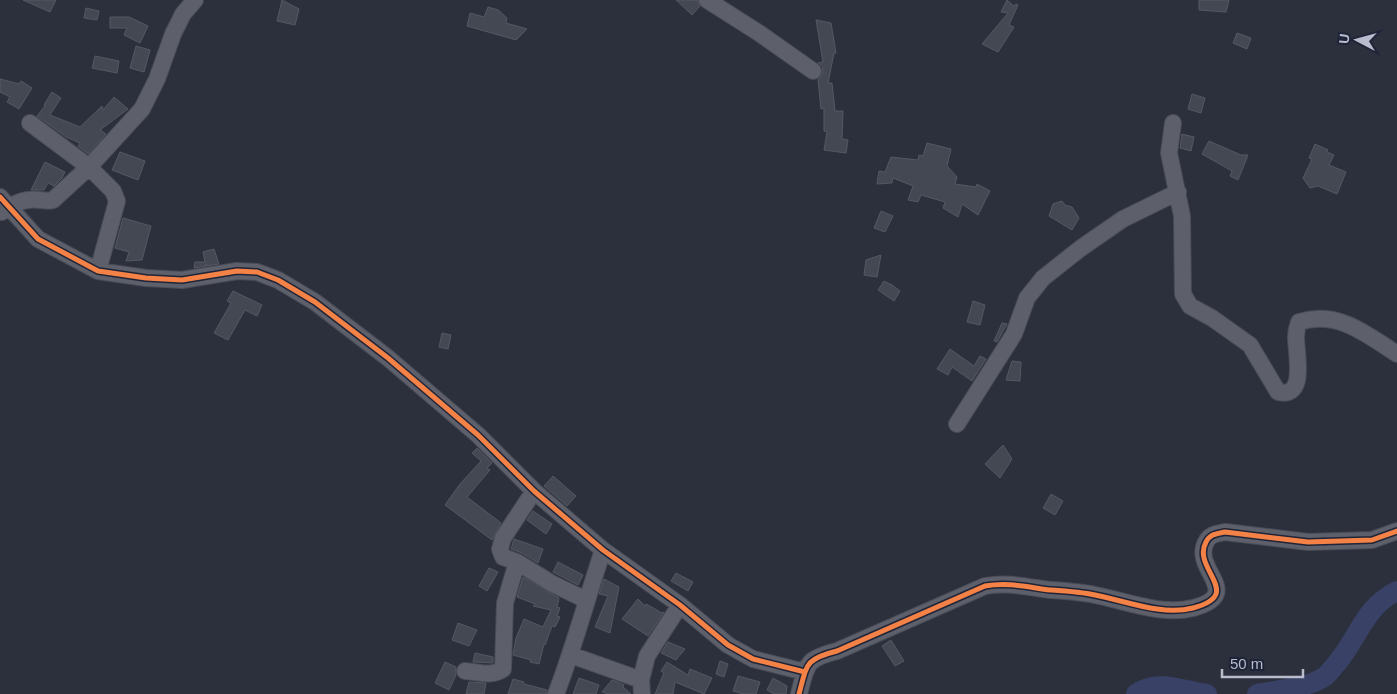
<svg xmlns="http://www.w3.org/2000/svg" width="1397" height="694" font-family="Helvetica,sans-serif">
  <rect width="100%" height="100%" fill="#2c303d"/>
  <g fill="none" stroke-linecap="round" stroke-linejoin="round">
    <!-- river -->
    <path stroke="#394266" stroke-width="20" d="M1136 694C1157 678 1184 691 1207 694
      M1257 694C1276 690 1308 688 1324 677 1329 674 1333 667 1337 663 1359 637 1364 607 1397 591"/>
  </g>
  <!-- building -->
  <path fill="#444852" stroke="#555864" d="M23 0H56L50 12Z
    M282 0 299 9 295 25 277 21Z
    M676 0H697L700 6 692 15Z
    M1007 0 1014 6 1016 4 1018 5 1009 25 1014 27 998 52 982 44 1008 13 1001 12Z
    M1199 0H1229L1226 12 1199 10Z
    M488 7 498 10 507 18 506 23 527 29 516 40 467 26 470 13 484 17Z
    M86 8 99 11 97 20 84 18Z
    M110 17H129L148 26 140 43 124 35 127 28H110Z
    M816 20 831 23 836 53H834L828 83H832L835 111H843L842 139 848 140 846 153 824 150 827 132 824 131V108L821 109 818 80 821 76 823 71 822 66 818 63 823 62Z
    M1237 33 1251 38 1247 49 1233 43Z
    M136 46 150 50 144 72 130 68Z
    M95 56 119 61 117 73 92 68Z
    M0 79 19 84 21 81 32 88 19 109 7 102 10 97 0 92Z
    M52 92 61 98 50 115 80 127 102 106 103 110 114 97 128 109 100 130 106 134 88 154 78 146 80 143 66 137 37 116 45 106 44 105Z
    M1192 94 1205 98 1201 113 1188 109Z
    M1182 134 1194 137 1191 151 1180 148Z
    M1209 141 1241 155H1248L1238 180 1230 176 1232 171 1202 154Z
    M927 143 951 149 947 166 957 177 955 184 976 187 977 184 990 191 978 215 962 204 958 217 943 208 945 202 921 195 918 202 908 200 913 186 893 178 892 183 877 184 879 171 885 172 891 157 918 160 919 155 923 156Z
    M1315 144 1328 150 1327 152 1334 155 1329 165 1346 172 1337 194 1318 186 1310 188 1303 178 1312 159 1309 158Z
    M120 152 145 161 138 180 112 170Z
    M45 162 65 172 62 178 54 186 48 183 44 190H31Z
    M1062 201 1065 205 1072 207 1079 218 1072 230 1049 216 1053 204Z
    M881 211 893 216 885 232 874 228Z
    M123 218 151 226 142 260 126 261 129 252 115 248Z
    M214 249 219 264 206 266V264V266L194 268 195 262H205L203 252Z
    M881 255 877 277 864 275 866 260Z
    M884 281 892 285 900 291 894 301 878 290Z
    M233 291 262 305 257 316 245 310 228 340 214 333 231 303 227 301Z
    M973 301 985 305 980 325 967 322Z
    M1002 323 1007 324 997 342 994 341Z
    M442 333 451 335 448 349 439 347Z
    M950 349 974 366 980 356 986 359 972 381 952 367 948 375 937 369Z
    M1012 361 1021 362 1020 381 1006 380Z
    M1003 445 1012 459 1000 478 985 464Z
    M477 448 492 463 487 468 490 470 467 497 501 523 492 540 445 505 460 484 481 461 472 453Z
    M553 476 576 496 567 506 544 486Z
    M1051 494 1063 501 1055 515 1043 508Z
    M533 511 552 524 546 534 527 520Z
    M514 539 543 549 538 563 522 553 511 549Z
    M558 562 583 575 578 585 553 572Z
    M489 568 498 572 487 591 479 586Z
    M676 573 693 582 688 591 671 581Z
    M523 577 559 598 557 607 560 608 557 616 560 617 555 627 552 626 545 645 544 644 539 664 530 662 531 660 513 655 516 638 524 619 543 627 551 610 533 606 535 604 517 597Z
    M604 579 619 587 610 633 595 627 608 596 599 594Z
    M638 599 645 606 646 604 662 613 664 612 648 636 622 619Z
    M458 623 477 630 469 646 452 640Z
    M891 640 904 661 895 666 882 646Z
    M668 642 685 649 676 660 661 653Z
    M475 653 493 657V663L473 662Z
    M720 661 728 664 724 677 716 674Z
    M445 662 456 667V675L449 690 435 683Z
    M667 662 688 675 690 669 712 678 704 694 675 682 673 694H655L664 673 661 671Z
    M738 676 760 682 756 694H743L733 691Z
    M579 678 599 685 596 694H573Z
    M773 678 787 686 786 694H774L767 690Z
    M513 679 524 682V684L547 690 546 694H508Z
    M612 680 624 685 623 687 631 694H609L602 692Z
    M469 682 486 683 484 694H466Z"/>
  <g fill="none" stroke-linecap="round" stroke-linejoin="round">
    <defs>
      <path id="minor" d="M707 0 759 33 813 71
        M1173 123 1169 153 1182 216 1183 294 1190 306 1212 318 1250 345 1278 392C1307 399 1296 355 1296 337 1296 332 1297 327 1299 322 1338 310 1366 334 1397 354
        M0 197 38 239 98 271 146 278 182 280 237 271 257 272 278 280 315 302 388 358 478 435 534 491 603 550 680 605 728 645 753 659 805 672
        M2 212C13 203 25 198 40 200 45 200 47 202 53 200L89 167 30 123
        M98 271 117 201 113 191 89 167 142 109 157 79 173 34 183 14 195 0
        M957 424 1014 334 1027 298 1043 278 1081 248 1123 219 1178 192
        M534 491 503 538 500 549 503 557 517 562 551 583 586 600
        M571 655 641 680
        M465 671C478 672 492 677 503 669L505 603 517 562
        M556 694C574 647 587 598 603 550
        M642 694 641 680 647 656 680 605
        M799 694C807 664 805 659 837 651L985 586C1008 582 1027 587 1050 590 1065 591 1081 592 1095 595 1126 601 1162 616 1193 608 1246 594 1191 569 1206 542 1210 534 1216 534 1225 532L1308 542 1372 540 1397 531"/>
    </defs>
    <!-- minor casing -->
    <use href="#minor" stroke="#494c56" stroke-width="18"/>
    <!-- minor -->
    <use href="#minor" stroke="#5d606a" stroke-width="16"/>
    <defs>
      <path id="cycleway" d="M0 197 38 239 98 271 146 278 182 280 237 271 257 272 278 280 315 302 388 358 478 435 534 491 603 550 680 605 728 645 753 659 805 672
        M799 694C807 664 805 659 837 651L985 586C1008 582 1027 587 1050 590 1065 591 1081 592 1095 595 1126 601 1162 616 1193 608 1246 594 1191 569 1206 542 1210 534 1216 534 1225 532L1308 542 1372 540 1397 531"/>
    </defs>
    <!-- cycleway casing -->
    <use href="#cycleway" stroke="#1f2438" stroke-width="8"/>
    <!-- cycleway -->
    <use href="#cycleway" stroke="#f48246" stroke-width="5"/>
  </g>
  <!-- north arrow -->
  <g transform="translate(1357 40) rotate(276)" stroke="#1f2438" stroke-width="4" paint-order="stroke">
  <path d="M0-4L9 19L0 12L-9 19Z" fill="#b8bccc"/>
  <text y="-8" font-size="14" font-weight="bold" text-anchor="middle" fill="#b8bccc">U</text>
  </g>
  <!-- scale -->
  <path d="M1222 669v8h81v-8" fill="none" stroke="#b8bccc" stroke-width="2.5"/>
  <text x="1230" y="669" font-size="15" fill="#b8bccc" stroke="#1f2438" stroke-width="4" paint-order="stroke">50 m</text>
</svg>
